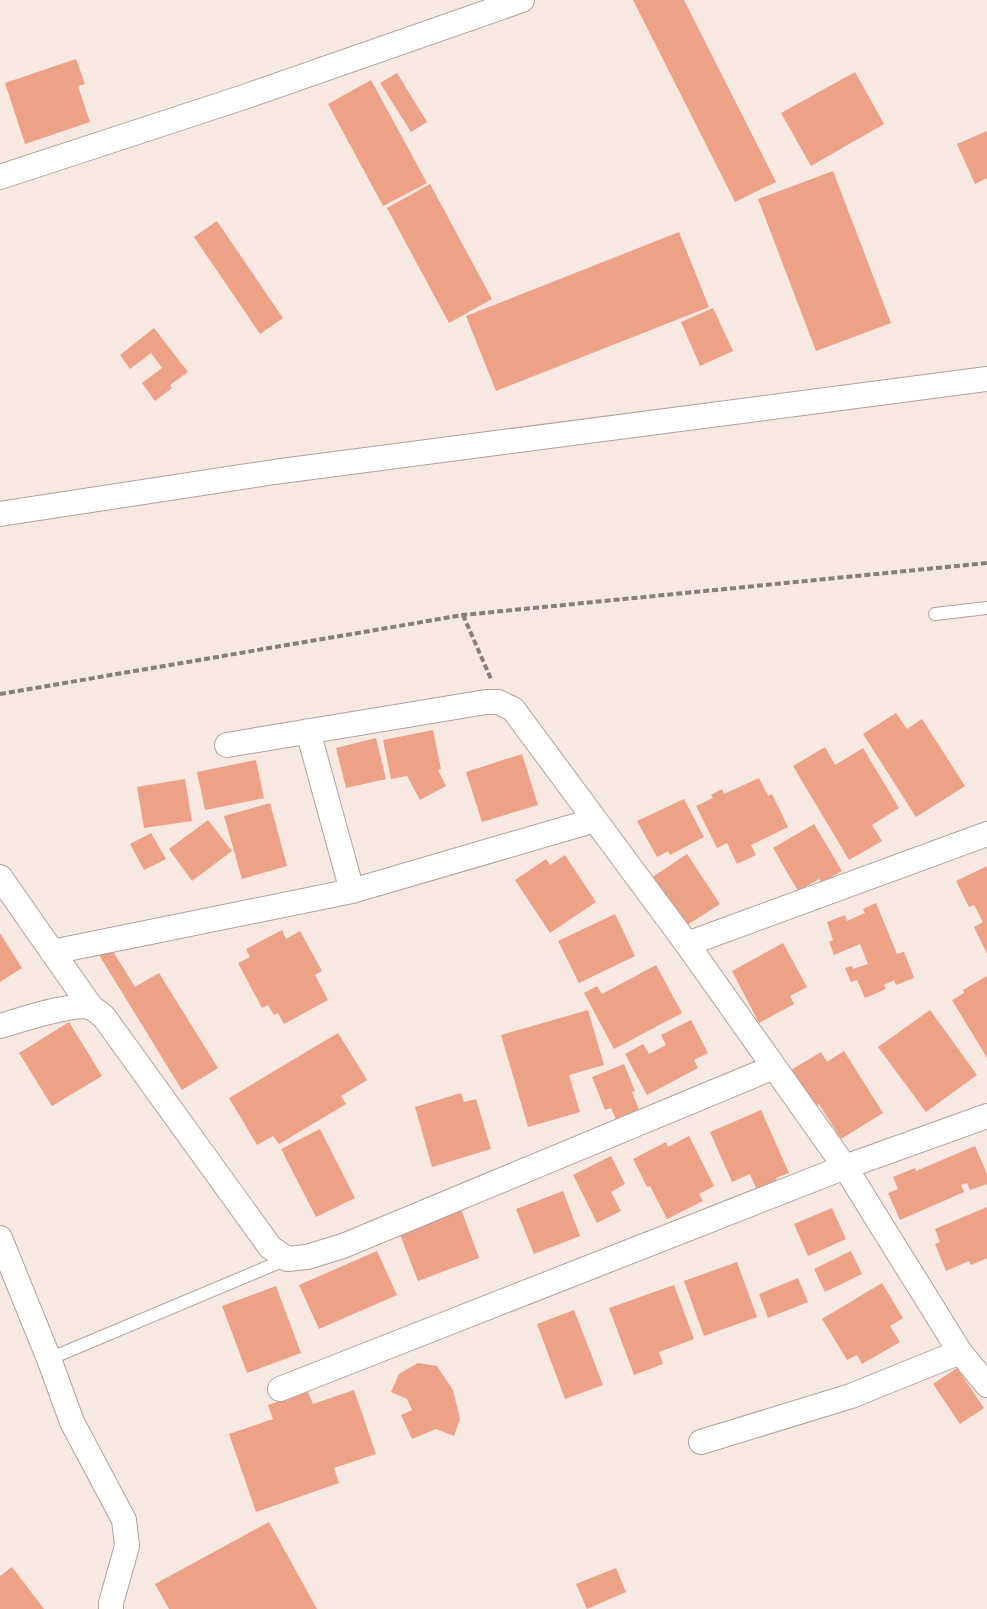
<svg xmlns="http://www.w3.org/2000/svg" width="987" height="1609" font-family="'Nunito Sans',sans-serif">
  <rect width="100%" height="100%" fill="#f7e8e2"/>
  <!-- building -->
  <path fill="#eda186" d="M633 0H684L776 182 735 202Z
    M76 59 85 84 78 86 90 122 25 144 5 83Z
    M855 72 884 124 811 166 781 113Z
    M397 73 427 122 411 132 380 83Z
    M371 80 427 183 383 206 328 104Z
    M987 131V178L975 184 957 144Z
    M833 171 891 323 816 351 758 199Z
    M430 184 492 299 449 323 387 208Z
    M217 221 283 318 260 334 194 237Z
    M679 232 709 307 496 391 466 316Z
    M713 308 733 351 700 366 681 322Z
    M154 328 188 372 170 385 172 388 155 401 142 383 162 368 151 353 130 369 120 355Z
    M896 713 907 729 922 719 965 786 916 817 863 734Z
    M433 730 441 769 438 770 446 786 420 800 407 776 391 779 383 740Z
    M376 738 386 779 346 788 336 748Z
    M825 747 835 765 863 748 899 808 872 825 882 841 849 860 793 766Z
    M522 754 538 805 482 822 466 772Z
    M256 760 264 798 205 810 197 772Z
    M759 778 768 796 772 794 788 827 751 845 756 855 737 864 727 843 717 848 696 806 713 798 711 795 722 789 724 794Z
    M185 779 192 821 144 828 137 787Z
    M684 799 704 837 670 855 668 851 657 857 637 821Z
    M270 803 287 866 242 879 224 816Z
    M208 820 232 851 192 881 169 849Z
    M814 824 842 871 822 883 819 879 798 891 773 848Z
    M151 833 166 859 144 870 130 844Z
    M687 854 720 904 684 927 651 878Z
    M565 855 596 902 550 933 515 880 546 859 550 865Z
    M987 866V954L974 927 983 922 974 905 969 907 956 881Z
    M876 903 897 954 904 952 914 978 896 985 894 980 884 985 886 989 865 998 857 980 851 982 845 968 852 966 853 969 868 964 860 944 834 955 829 942 833 940 827 922 845 915 847 921 865 913 863 909Z
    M615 914 635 956 579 983 558 941Z
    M282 930 286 939 300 931 322 971 315 975 328 1000 284 1024 278 1013 274 1015 268 1005 262 1008 238 963 250 957 246 949Z
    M0 933 22 968 0 982Z
    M783 943 807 987 790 996 794 1004 759 1023 732 971Z
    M111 948 135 987 159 973 218 1068 182 1090 99 955Z
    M656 965 682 1013 614 1049 584 993 597 986 602 994Z
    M987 976V1058L952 1000 964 993 963 990Z
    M588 1010 604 1065 569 1075 580 1112 528 1127 501 1035Z
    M930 1010 977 1075 926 1112 878 1047Z
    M691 1020 708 1053 694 1060 698 1068 647 1095 625 1054 643 1044 649 1054 666 1045 661 1035Z
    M69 1022 102 1076 52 1106 19 1053Z
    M338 1033 367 1080 341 1096 346 1104 279 1144 273 1136 257 1145 229 1098Z
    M844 1051 883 1113 841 1139 819 1104 814 1107 791 1070 821 1052 827 1062Z
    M624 1064 635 1091 632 1092 641 1115 618 1124 611 1108 605 1110 592 1077Z
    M461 1093 464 1102 476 1099 491 1149 432 1167 415 1107Z
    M761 1110 789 1173 776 1178 777 1181 757 1190 750 1174 732 1182 710 1132Z
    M320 1129 355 1198 316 1217 281 1149Z
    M689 1136 714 1186 699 1194 703 1201 667 1219 650 1186 647 1187 633 1159 666 1142 668 1147Z
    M975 1146 987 1174V1184L970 1190 967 1183 961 1185 964 1192 900 1220 888 1193 898 1189 893 1177 915 1168 916 1171Z
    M611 1156 625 1184 611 1192 621 1211 597 1223 573 1175Z
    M563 1191 580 1236 534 1254 516 1209Z
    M987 1207V1258L971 1265 969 1261 946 1271 935 1244 940 1242 935 1229Z
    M832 1208 846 1239 808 1256 794 1224Z
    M461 1209 479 1258 418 1281 399 1232Z
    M377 1251 397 1295 319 1329 299 1285Z
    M851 1251 862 1274 825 1292 814 1269Z
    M737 1262 757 1317 704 1336 684 1281Z
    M798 1278 808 1302 768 1318 759 1294Z
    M882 1283 903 1318 890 1326 900 1342 862 1364 857 1355 847 1360 822 1319Z
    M674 1285 694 1339 659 1352 663 1364 634 1375 609 1308Z
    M276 1286 301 1353 247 1373 222 1306Z
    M574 1310 603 1385 565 1399 537 1324Z
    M418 1363 437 1366 453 1390 460 1419 454 1436 436 1429 412 1439 401 1415 412 1410 407 1399 391 1392 399 1374Z
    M957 1368 984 1408 960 1424 933 1384Z
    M354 1390 376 1454 334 1468 339 1483 256 1512 229 1434 273 1419 268 1405 308 1392 313 1404Z
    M269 1522 317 1609H169L155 1584Z
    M12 1567 44 1609H0V1576Z
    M616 1568 626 1592 587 1609 576 1584Z"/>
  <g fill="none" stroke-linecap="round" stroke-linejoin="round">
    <defs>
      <path id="service" d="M935 614 987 608
        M49 1359 287 1259"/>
      <path id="minor" d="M0 177 244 97 522 0
        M0 514 274 472 987 379
        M308 731 352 891
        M227 745 486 702H498L513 709 687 944 845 1167 960 1352 987 1385
        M0 877 91 1007
        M687 944 987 834
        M52 952 352 891 595 820
        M0 1026C18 1021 76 1001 92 1008 96 1010 100 1014 104 1017L270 1247 287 1259 307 1257 343 1246 774 1067
        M0 1238 49 1359 72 1422 124 1520 127 1546 111 1603V1609
        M280 1389 845 1167 987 1116
        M701 1442 851 1396 960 1352"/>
    </defs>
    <!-- service casing -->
    <use href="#service" stroke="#b0a29d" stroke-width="14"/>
    <!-- minor casing -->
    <use href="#minor" stroke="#b0a29d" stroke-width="26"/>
    <!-- path -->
    <path stroke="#877d79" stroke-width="4" stroke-dasharray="6 3" stroke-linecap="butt" d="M463 615 491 679
      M0 694 463 615 987 563"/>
    <!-- service -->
    <use href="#service" stroke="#fff" stroke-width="12"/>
    <!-- minor -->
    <use href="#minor" stroke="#fff" stroke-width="24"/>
  </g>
</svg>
